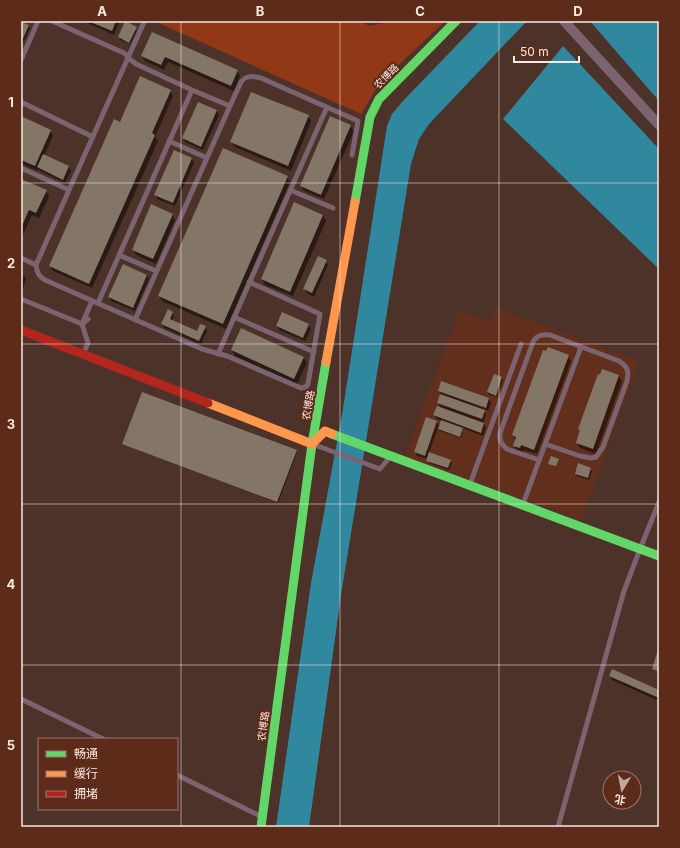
<svg xmlns="http://www.w3.org/2000/svg" width="680" height="848" font-family="Inter,'Noto Sans SC',sans-serif">
  <rect width="100%" height="100%" fill="#4d3229"/>
  <!-- built -->
  <path fill="#632f1d" d="M496 308 639 361 581 520 405 456 459 311 490 322Z"/>
  <!-- green -->
  <path fill="#913917" d="M154 21H358L370 26 384 23 390 21H445L380 83 361 114Z"/>
  <!-- water -->
  <path fill="#30889f" d="M480 21H527L429 124 419 139 411 164 341 595 309 827H276L311 583 342 415 387 126 392 114 402 102Z
    M590 21H659V100L652 93Z
    M563 46 659 149V269L503 119Z"/>
  <!-- shadow -->
  <path fill="#0007" d="M83 21H120L114 35Z
    M21 23 28 26 30 28 21 47Z
    M136 27 137 30 130 44 120 40 119 37Z
    M153 33 237 70 240 76 234 91 168 62 164 70 145 61 142 56Z
    M170 91 173 96 155 137 158 141 92 288 53 271 50 266 120 123Z
    M198 103 217 111 219 115 203 150 185 142 183 138Z
    M308 116 311 121 291 171 235 147 231 142Z
    M21 117 50 130 53 136 44 156 69 167 71 171 65 183 40 171 39 169 38 171 21 163Z
    M350 126 354 131 324 199 304 191 301 185Z
    M174 152 192 159 194 163 175 206 157 199 155 195Z
    M287 177 290 182 226 329 162 301 159 296Z
    M21 180 46 191 49 196 39 218 32 215 21 239Z
    M172 214 175 220 156 264 136 255 133 250Z
    M323 215 326 221 293 296 265 285 262 279Z
    M326 261 328 265 314 297 307 293 304 289Z
    M21 275 25 277 26 279 22 291H21Z
    M147 275 149 279 135 311 111 301 109 297Z
    M172 313 174 316 172 321 198 332 205 327 207 331 201 344 164 328 162 324Z
    M308 325 311 329 305 341 279 330 277 326Z
    M242 330 304 358 307 363 297 384 235 356 232 350Z
    M543 351 568 356 571 361 537 454 524 450 523 453 517 451 514 446 516 441 513 435Z
    M619 376 622 381 596 454 580 448 577 443 581 432 579 429Z
    M502 378 503 380 497 397 489 395 488 392Z
    M442 382 489 399 491 403 488 411 483 409 486 415 483 423 486 428 483 436 462 428 463 431 461 438 440 431 438 428 429 453 450 460 452 463 449 470 429 463 428 459 417 456 415 452 427 418 437 422 439 426 441 421 437 419 434 415 442 409 438 403 441 395 439 391Z
    M124 444 296 451 297 452 278 503Z
    M590 469 592 471 589 480 577 476 576 474Z
    M610 676 659 691V701L612 680Z"/>
  <!-- building -->
  <path fill="#847667" d="M88 21H116L112 31Z
    M125 21 137 27 129 43 118 37Z
    M21 22 29 25 21 43Z
    M152 32 238 70 231 86 165 57 161 65 141 56Z
    M140 76 171 90 152 133 155 135 89 284 49 266 114 119 120 122Z
    M251 92 309 115 288 166 230 142Z
    M198 102 217 110 201 147 182 138Z
    M21 116 51 130 35 166 21 160Z
    M330 116 351 125 321 195 300 186Z
    M223 148 288 176 223 324 158 296Z
    M174 150 192 158 173 203 154 195Z
    M43 154 69 166 63 180 37 167Z
    M21 179 47 190 36 213 29 210 21 228Z
    M294 202 323 215 290 292 261 279Z
    M151 204 173 214 153 259 132 250Z
    M318 256 327 260 312 293 303 289Z
    M123 264 147 275 133 308 108 297Z
    M168 309 173 312 170 319 197 331 200 324 206 326 199 341 161 324Z
    M282 312 309 324 303 338 276 326Z
    M241 328 304 357 294 379 231 350Z
    M548 347 569 355 534 450 521 445 520 448 513 446 516 437 512 435 543 350 546 351Z
    M602 369 619 375 593 449 576 443 580 430 578 429 598 374 600 375Z
    M494 374 502 377 496 396 487 392Z
    M441 381 489 398 486 408 438 391Z
    M142 392 297 450 277 502 122 444Z
    M440 394 485 410 482 419 437 403Z
    M437 406 484 423 481 433 433 415Z
    M426 417 437 421 425 456 414 452Z
    M441 420 463 428 460 437 438 429Z
    M429 452 451 460 448 468 426 461Z
    M551 456 559 459 556 466 548 464Z
    M578 463 591 468 588 478 575 474Z
    M659 647V667L658 671 652 669Z
    M612 669 659 690V698L609 676Z"/>
  <g fill="none" stroke-linecap="round" stroke-linejoin="round">
    <!-- lane -->
    <path stroke="#7b6470" stroke-width="5" d="M52 21 124 53 131 60 136 64 192 90 230 106
      M21 60 38 21
      M21 102 93 137
      M169 141 207 158
      M21 168 69 190
      M290 190 333 208
      M119 255 156 271
      M21 258 36 265 69 190 144 22
      M36 265C37 272 38 276 45 280L202 349 227 356 301 388 306 387 308 384 320 314 249 282
      M21 299 82 324 88 319
      M98 303 192 90
      M234 317 314 352
      M135 320 230 106 241 82C246 75 253 76 261 78L358 121 352 155
      M84 352 88 343 82 324 92 301
      M218 354 327 107
      M315 445 380 469 389 458
      M539 460 507 449C501 444 499 440 500 433L533 342C537 335 542 334 550 335L619 361C628 367 629 371 627 381L603 447 596 457 591 458 580 456 545 444
      M470 484 521 344
      M523 504 581 347
      M21 699 103 739
      M177 775 260 816
      M558 827 624 591 640 549 659 502"/>
    <!-- street -->
    <path stroke="#7b6470" stroke-width="10" d="M564 21 659 125"/>
    <!-- fast -->
    <path stroke="#63d668" stroke-width="9" d="M355 202 370 117 379 99 456 21
      M332 434 659 556
      M261 827 312 444 326 362"/>
    <!-- slow -->
    <path stroke="#ff974d" stroke-width="9" d="M326 362 355 202
      M208 403 312 444 325 431 332 434"/>
    <!-- jam -->
    <path stroke="#b3261e" stroke-width="9" d="M21 330 208 403"/>
  </g>
  <!-- grid -->
  <path fill="none" stroke="#fbe8e1" stroke-width="1" stroke-opacity="0.55" d="M181 21V827M340 21V827M499 21V827M21 183H659M21 344H659M21 504H659M21 665H659"/>
  <g text-anchor="middle" dominant-baseline="central" stroke-width="4" stroke-linejoin="round" paint-order="stroke">
    <!-- street labels -->
    <g font-size="10" fill="#fbe8e1" stroke="#5c2b1a">
      <text transform="translate(386 76) rotate(-45)">农博路</text>
      <text transform="translate(308 405) rotate(-80)">农博路</text>
      <text transform="translate(263 726) rotate(-82)">农博路</text>
    </g>
  </g>
  <!-- border -->
  <rect width="680" height="848" fill="none" stroke="#5c2b1a" stroke-width="44"/>
  <!-- legend -->
  <rect x="38" y="738" width="140" height="72" fill="#5c2b1a" stroke="#9c776a"/>
  <rect x="46" y="751" width="20" height="6" fill="#63d668" stroke="#9c776a"/>
  <text x="74" y="758" font-size="12" fill="#fbe8e1">畅通</text>
  <rect x="46" y="771" width="20" height="6" fill="#ff974d" stroke="#9c776a"/>
  <text x="74" y="778" font-size="12" fill="#fbe8e1">缓行</text>
  <rect x="46" y="791" width="20" height="6" fill="#b3261e" stroke="#9c776a"/>
  <text x="74" y="798" font-size="12" fill="#fbe8e1">拥堵</text>
  <!-- north arrow -->
  <g transform="translate(622 790) rotate(190)"><circle r="19" fill="#5c2b1a" stroke="#9c776a"/>
  <path d="M0-3L7 15L0 10L-7 15Z" fill="#bea8a1"/>
  <text y="-6" font-size="11" font-weight="bold" text-anchor="middle" fill="#fbe8e1">北</text>
  </g>
  <!-- scale -->
  <path d="M514 56v6h65v-6" fill="none" stroke="#fbe8e1" stroke-width="2"/>
  <text x="520" y="56" font-size="12" fill="#fbe8e1" stroke="#5c2b1a" stroke-width="3" paint-order="stroke">50 m</text>
  <rect x="22" y="22" width="636" height="804" fill="none" stroke="#fbe8e1" stroke-width="1.5"/>
  <g font-size="13" text-anchor="middle" font-weight="bold" fill="#fbe8e1">
    <text x="102" y="16">A</text>
    <text x="260" y="16">B</text>
    <text x="420" y="16">C</text>
    <text x="578" y="16">D</text>
    <text x="11" y="107">1</text>
    <text x="11" y="268">2</text>
    <text x="11" y="429">3</text>
    <text x="11" y="589">4</text>
    <text x="11" y="750">5</text>
  </g>
</svg>
